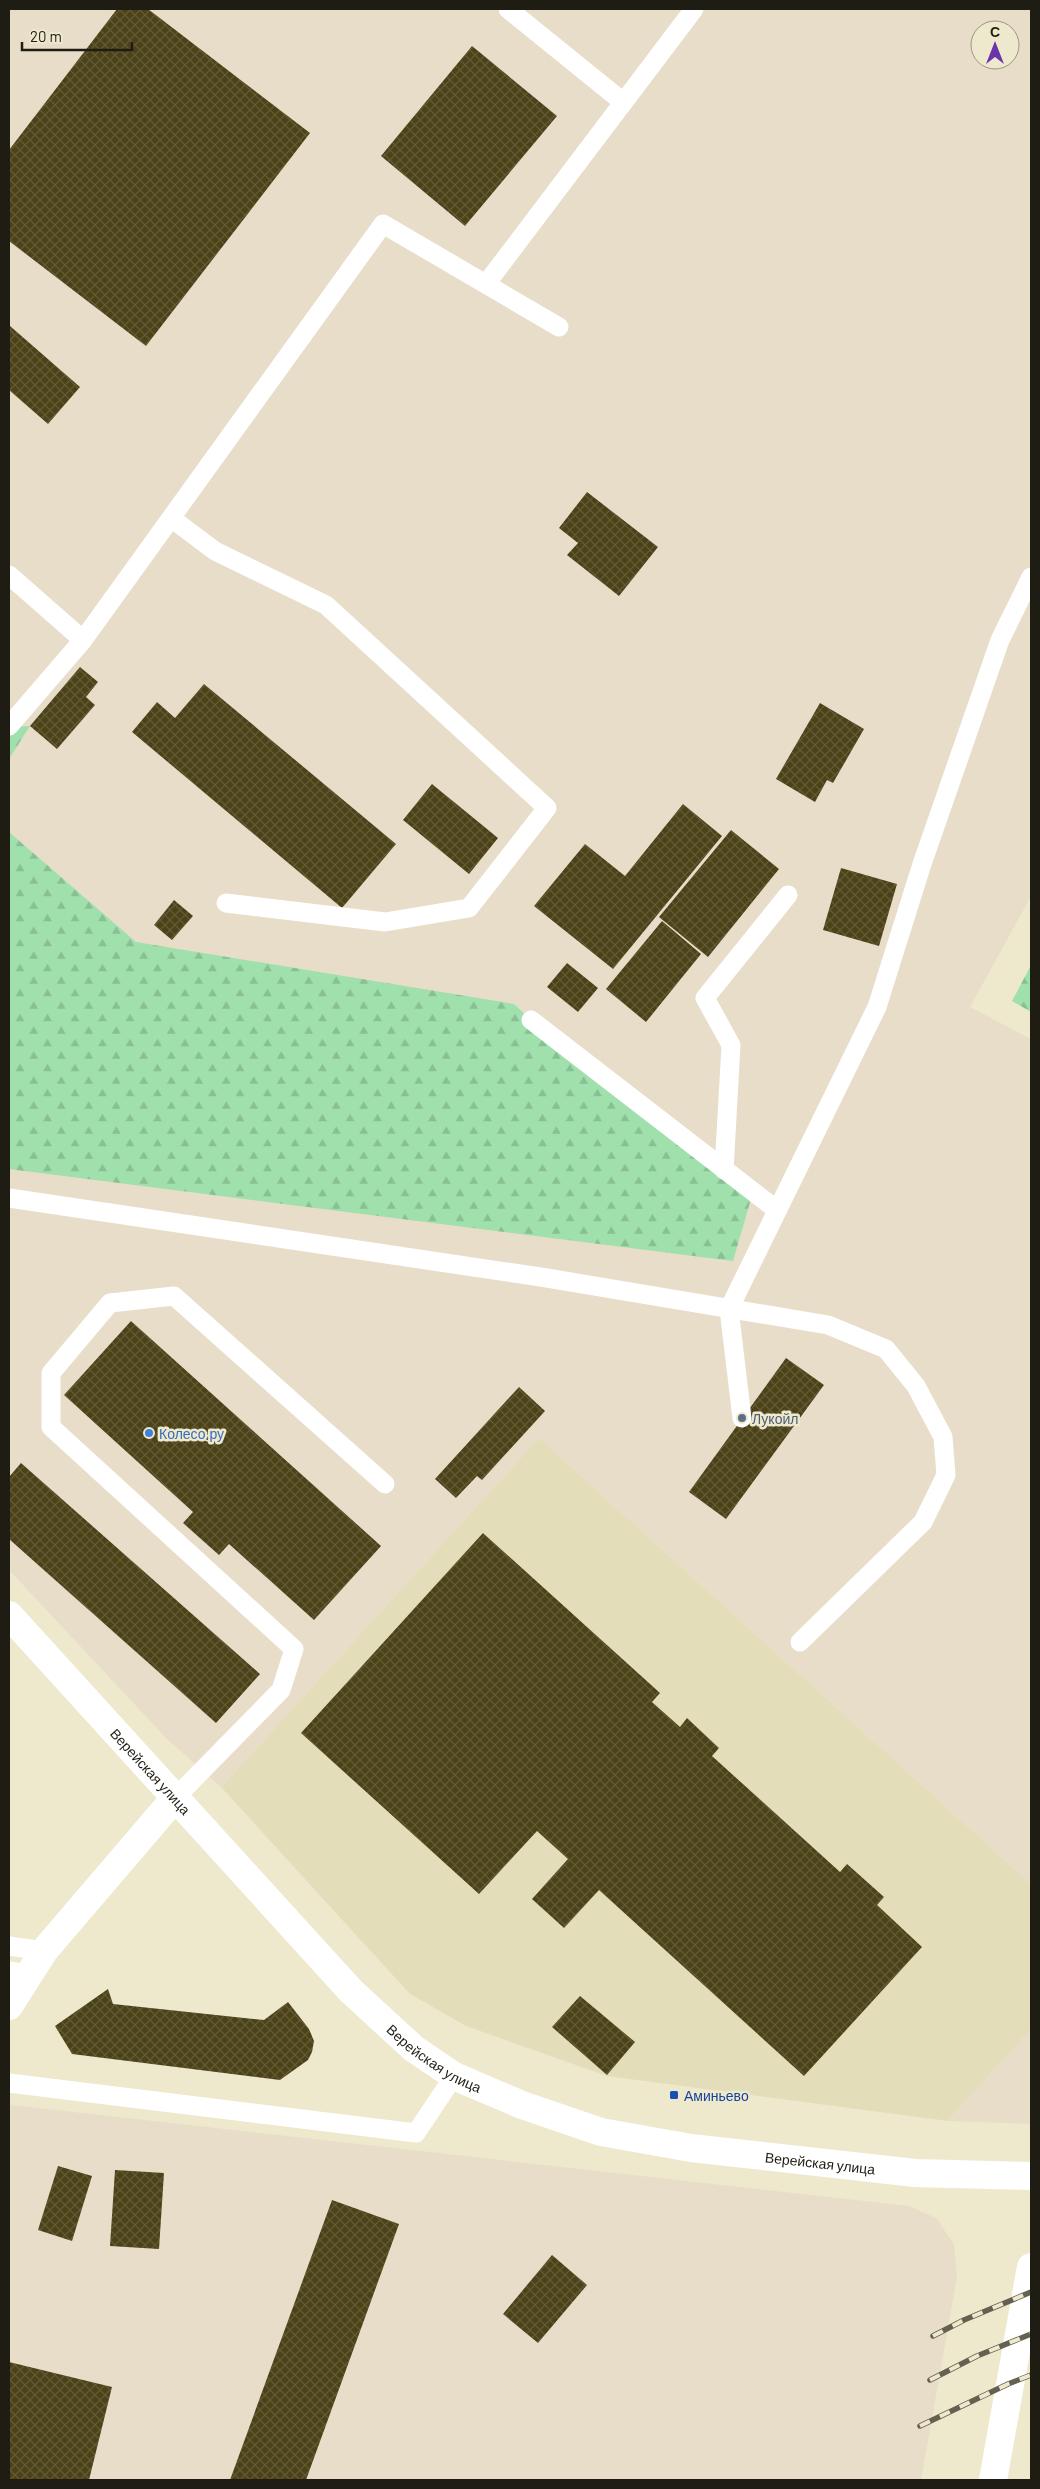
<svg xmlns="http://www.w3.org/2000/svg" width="1040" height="2489" font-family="Barlow,sans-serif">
  <defs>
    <pattern id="forest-firs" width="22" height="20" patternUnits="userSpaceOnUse" patternTransform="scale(1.25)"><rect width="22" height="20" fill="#9fe0ad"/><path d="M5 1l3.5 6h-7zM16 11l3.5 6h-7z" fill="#88c094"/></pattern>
    <pattern id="building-cross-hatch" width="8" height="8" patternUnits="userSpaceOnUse" patternTransform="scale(1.25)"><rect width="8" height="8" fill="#4b4217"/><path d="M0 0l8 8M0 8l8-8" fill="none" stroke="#625a37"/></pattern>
  </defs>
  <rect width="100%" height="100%" fill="#eee9cd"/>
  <!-- built -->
  <path fill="#e4ddba" d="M539 1438 1031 1884V2029L948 2121 607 2076 466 2026 410 1994 221 1787Z"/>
  <!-- industrial -->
  <path fill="#e8ddc8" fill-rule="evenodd" d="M9 9H1031V896L970 1007 1031 1039V1884L539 1438 221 1787 167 1739 9 1570ZM980 30H1010V60H980Z
    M1031 2029V2124L948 2121Z
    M11 2105 909 2206 936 2218 954 2244 957 2277 921 2480H9V2109Z"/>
  <!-- forest -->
  <path fill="url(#forest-firs)" d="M30 726 9 759V727Z
    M9 832 136 942 514 1004 531 1020 753 1192 733 1261 9 1169Z
    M1031 965V1012L1012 1001Z"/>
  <!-- building -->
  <path fill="url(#building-cross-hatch)" d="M117 9H148L310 133 146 346 9 241V150Z
    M472 46 557 116 465 226 381 156Z
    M10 326 80 387 48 424 9 390Z
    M587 492 658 547 619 596 567 555 578 543 559 528Z
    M80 667 98 682 86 697 95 705 57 749 30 726Z
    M204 684 396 844 342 908 132 732 157 702 175 718Z
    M820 703 864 729 833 783 827 780 815 802 776 779Z
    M432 784 498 838 469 874 403 820Z
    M683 804 722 836 613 969 534 906 585 844 625 876Z
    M731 830 779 869 708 957 659 917Z
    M841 868 897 884 879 946 823 930Z
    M174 900 193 916 172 940 154 925Z
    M662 921 701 954 646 1022 606 989Z
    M567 963 598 988 578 1012 547 987Z
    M131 1321 381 1546 314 1620 229 1544 219 1555 183 1523 193 1512 64 1395Z
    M786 1358 824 1385 726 1519 689 1492Z
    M519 1387 545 1411 482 1480 477 1476 456 1498 435 1479Z
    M21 1463 260 1674 216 1723 9 1539V1477Z
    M483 1533 660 1693 652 1702 680 1727 687 1718 719 1748 712 1756 840 1872 847 1864 884 1897 877 1905 922 1947 804 2076 599 1890 564 1928 532 1899 568 1859 537 1831 479 1894 301 1733Z
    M108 1989 113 2004 264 2020 288 2002 309 2029 314 2041 312 2052 308 2060 280 2080 72 2054 55 2026Z
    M580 1996 635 2042 607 2075 552 2027Z
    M58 2166 92 2176 72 2241 38 2230Z
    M115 2170 164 2173 159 2249 110 2246Z
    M332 2200 399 2224 306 2480H230Z
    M552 2255 587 2285 538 2343 503 2314Z
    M9 2362 112 2387 89 2480H9Z"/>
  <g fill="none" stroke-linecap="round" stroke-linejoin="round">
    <!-- lane -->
    <path stroke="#fff" stroke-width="19" d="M508 9 623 102
      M486 284 694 9
      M171 518 215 551 326 605 547 808 469 908 385 922 226 903
      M9 575 83 640
      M9 726 83 640 383 224 559 327
      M531 1020 777 1210
      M724 1170 731 1045 705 998 788 895
      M9 1198 547 1278 828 1325 886 1349 916 1386 943 1437 946 1475 923 1522 800 1642
      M742 1418 729 1309 877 1007 922 864 1000 640 1031 577
      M174 1799 281 1690 294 1649 51 1427V1373L110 1303 174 1296 385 1484
      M9 1946 44 1951
      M9 1971 29 1974
      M9 2083 416 2133 454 2076"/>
    <!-- street -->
    <path stroke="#fff" stroke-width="28" d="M9 2006 44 1951 174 1799"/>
    <!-- secondary -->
    <g stroke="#fff" stroke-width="28">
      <path id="s1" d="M9 1615 351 1991 413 2048 454 2076 522 2105 601 2132 691 2148 915 2173 1031 2176"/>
      <path d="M993 2480 1031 2267"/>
    </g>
    <defs>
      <path id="rail" d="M933 2336 964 2320 1031 2292
        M930 2380 977 2356 1031 2334
        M920 2426 1008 2384 1031 2375"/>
    </defs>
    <!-- rail casing -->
    <use href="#rail" stroke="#646151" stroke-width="5.5"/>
    <!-- rail -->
    <use href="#rail" stroke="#eee9cd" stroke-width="4" stroke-dasharray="11" stroke-linecap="butt"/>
  </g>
  <!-- markers -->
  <circle fill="#5c6f8a" stroke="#eee9cd" stroke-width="2" cx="742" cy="1418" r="5"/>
  <circle fill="#3f7fe0" stroke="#eee9cd" stroke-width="2" cx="149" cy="1433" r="5"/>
  <rect fill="#1a4fb4" stroke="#eee9cd" stroke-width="2" x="669" y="2090" width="10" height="10" rx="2.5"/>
  <g text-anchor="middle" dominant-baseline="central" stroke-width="5" stroke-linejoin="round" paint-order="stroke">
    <!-- service labels -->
    <g font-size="14" fill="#4e5e75" stroke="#eee9cd" text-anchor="start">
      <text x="752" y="1418">Лукойл</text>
    </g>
    <!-- shop labels -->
    <g font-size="14" fill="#366cbe" stroke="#eee9cd" text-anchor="start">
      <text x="159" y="1433">Колесо.ру</text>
    </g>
    <!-- street labels -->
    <g font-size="14" fill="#1f1d13" stroke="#eee9cd">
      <text stroke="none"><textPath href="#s1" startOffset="211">Верейская улица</textPath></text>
      <text stroke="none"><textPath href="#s1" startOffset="616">Верейская улица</textPath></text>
      <text stroke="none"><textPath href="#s1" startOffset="1021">Верейская улица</textPath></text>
    </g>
    <!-- transit labels -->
    <g font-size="14" fill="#164399" stroke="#eee9cd" text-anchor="start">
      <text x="684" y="2095">Аминьево</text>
    </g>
  </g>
  <!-- border -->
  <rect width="1040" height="2489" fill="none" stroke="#1f1d13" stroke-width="20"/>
  <!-- north arrow -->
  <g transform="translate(995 45)"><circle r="24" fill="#eee9cd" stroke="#9b9783"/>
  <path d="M0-4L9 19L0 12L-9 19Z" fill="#6a34aa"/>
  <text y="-8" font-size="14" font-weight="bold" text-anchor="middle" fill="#1f1d13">С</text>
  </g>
  <!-- scale -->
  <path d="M22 42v8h110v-8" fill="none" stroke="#1f1d13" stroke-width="2.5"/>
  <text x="30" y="42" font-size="15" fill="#1f1d13" stroke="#eee9cd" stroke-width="4" paint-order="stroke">20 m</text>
</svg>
